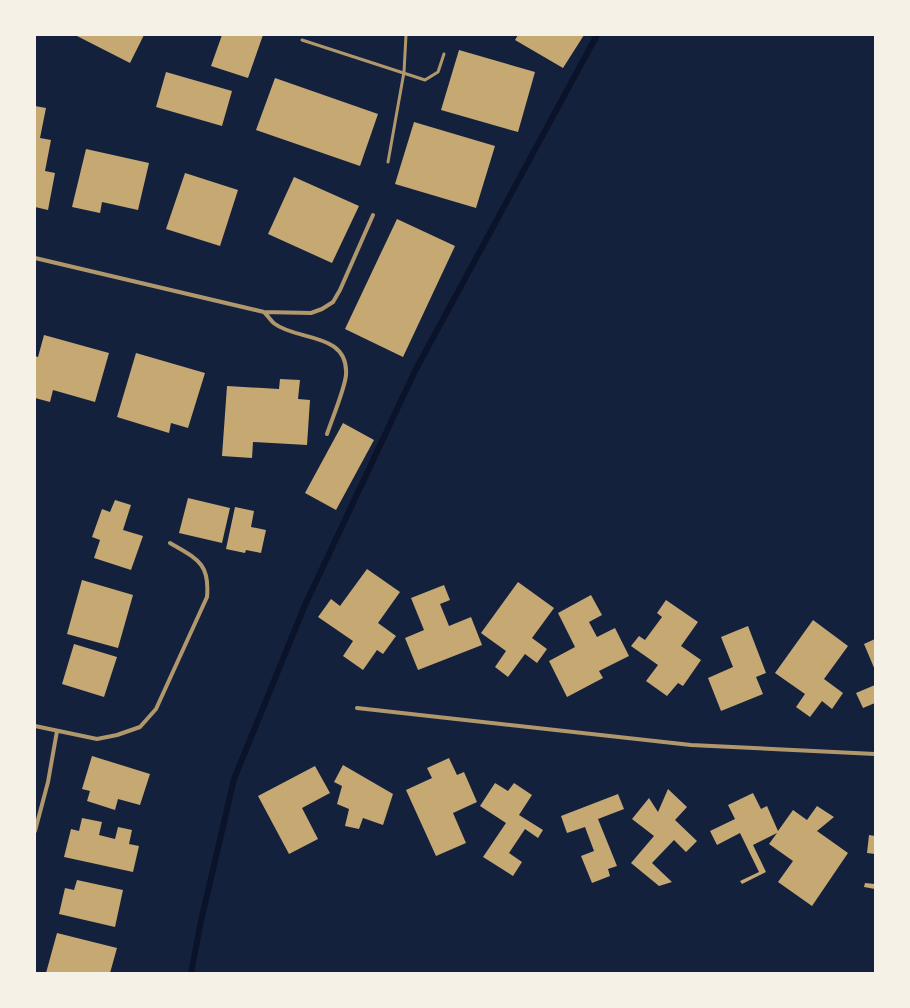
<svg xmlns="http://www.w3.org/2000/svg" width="910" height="1008" font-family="Bitter,serif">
  <rect width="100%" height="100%" fill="#14213d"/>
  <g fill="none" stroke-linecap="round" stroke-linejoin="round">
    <!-- stream -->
    <path stroke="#0b132b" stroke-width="6" d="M191 973 201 921 234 779 305 605 415 371 597 35"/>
  </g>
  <!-- building -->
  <path fill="#c6a872" d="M75 35H144L130 63Z
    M222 35H263L248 78 211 66Z
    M518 35H584L563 68 515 40Z
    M459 50 535 72 518 132 441 110Z
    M166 72 232 91 222 126 156 107Z
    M275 78 378 114 360 166 256 130Z
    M35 106 46 108 40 138 51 140 45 171 55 173 48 210 35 207Z
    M414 122 495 146 476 208 395 184Z
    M86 149 149 163 138 210 102 202 100 213 72 207Z
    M185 173 238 190 220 246 166 229Z
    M294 177 359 206 332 263 268 234Z
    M397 219 455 246 403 357 345 329Z
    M44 335 109 353 95 402 53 390 50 402 35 398V356L38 357Z
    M136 353 205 373 188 428 171 423 169 433 117 417Z
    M280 379 300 380 298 399 310 400 307 445 253 442 252 458 222 456 227 386 279 389Z
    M343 423 374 440 336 510 305 493Z
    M188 498 230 508 222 543 179 533Z
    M115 500 131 505 123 530 143 536 131 570 94 558 100 540 92 537 102 509 110 512Z
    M235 507 254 511 251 527 266 530 261 553 246 550 245 553 226 549Z
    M367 569 400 592 378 623 396 636 383 654 377 650 363 670 343 656 353 641 318 617 331 599 340 606Z
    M82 580 133 595 118 648 67 634Z
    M518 582 554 608 532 638 547 649 537 663 525 654 508 677 495 667 506 651 481 633Z
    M444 585 450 600 440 604 449 626 471 617 482 645 418 670 405 638 424 630 411 598Z
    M591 595 602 615 589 622 597 637 615 628 629 656 599 671 603 678 567 697 549 661 575 647 558 613Z
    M666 600 698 622 681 646 701 660 683 686 678 683 667 696 646 681 658 665 631 646 639 636 645 640 662 617 657 613Z
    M813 620 848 646 824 679 843 693 832 709 822 701 810 717 796 707 805 694 775 673Z
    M748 626 766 673 756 677 763 694 721 711 708 678 733 667 721 637Z
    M875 639V670L864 644Z
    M74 644 117 657 104 697 62 684Z
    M875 685V703L863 708 856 693Z
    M92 756 150 774 140 805 118 799 115 810 87 801 90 791 82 789Z
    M449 758 457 775 464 772 477 802 453 813 466 843 436 856 406 790 432 778 427 768Z
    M343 765 393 794 383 825 363 818 359 829 345 826 349 809 337 804 342 786 334 782Z
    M315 766 330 793 302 808 318 839 289 854 258 796Z
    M495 783 508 791 514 783 532 795 519 815 543 830 538 838 525 829 509 853 522 862 513 876 483 857 506 823 480 806Z
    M668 789 687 807 675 820 697 841 686 852 674 840 652 863 672 882 659 886 631 863 654 836 632 819 649 798 658 812Z
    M753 793 761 809 767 806 778 831 793 810 807 820 817 806 834 817 817 831 848 853 812 906 778 882 793 861 769 844 777 833 753 845 766 872 742 884 740 881 759 872 740 833 717 845 710 831 735 819 728 805Z
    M618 794 624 809 598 819 617 866 608 869 610 876 592 883 581 856 594 851 585 827 567 833 561 816Z
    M82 818 102 822 99 835 115 839 118 827 132 830 129 844 139 846 133 872 64 857 71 829 79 831Z
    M869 835 875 836V854L867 853Z
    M77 880 123 890 115 927 59 914 65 888 74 890Z
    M865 883 875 884V889L864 887Z
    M57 933 117 948 110 973H46Z"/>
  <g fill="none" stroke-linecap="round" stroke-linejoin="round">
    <!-- service -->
    <path stroke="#b1986c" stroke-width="3" d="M302 40 425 80 438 72 444 54
      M388 162 404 72 406 35"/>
    <!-- minor -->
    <path stroke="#b1986c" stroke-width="4" d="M35 258 264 312 311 313 322 309 333 302 340 290 373 215
      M264 312C268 316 271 321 275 324 297 341 349 332 346 375 345 388 332 419 327 434
      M357 708 691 745 875 754
      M35 726 97 739 117 735 140 727 156 709 207 597C210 563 197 559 170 543
      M35 831 48 782 57 731"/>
  </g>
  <!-- border -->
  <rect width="910" height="1008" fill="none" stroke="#f6f1e7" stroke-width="72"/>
</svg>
